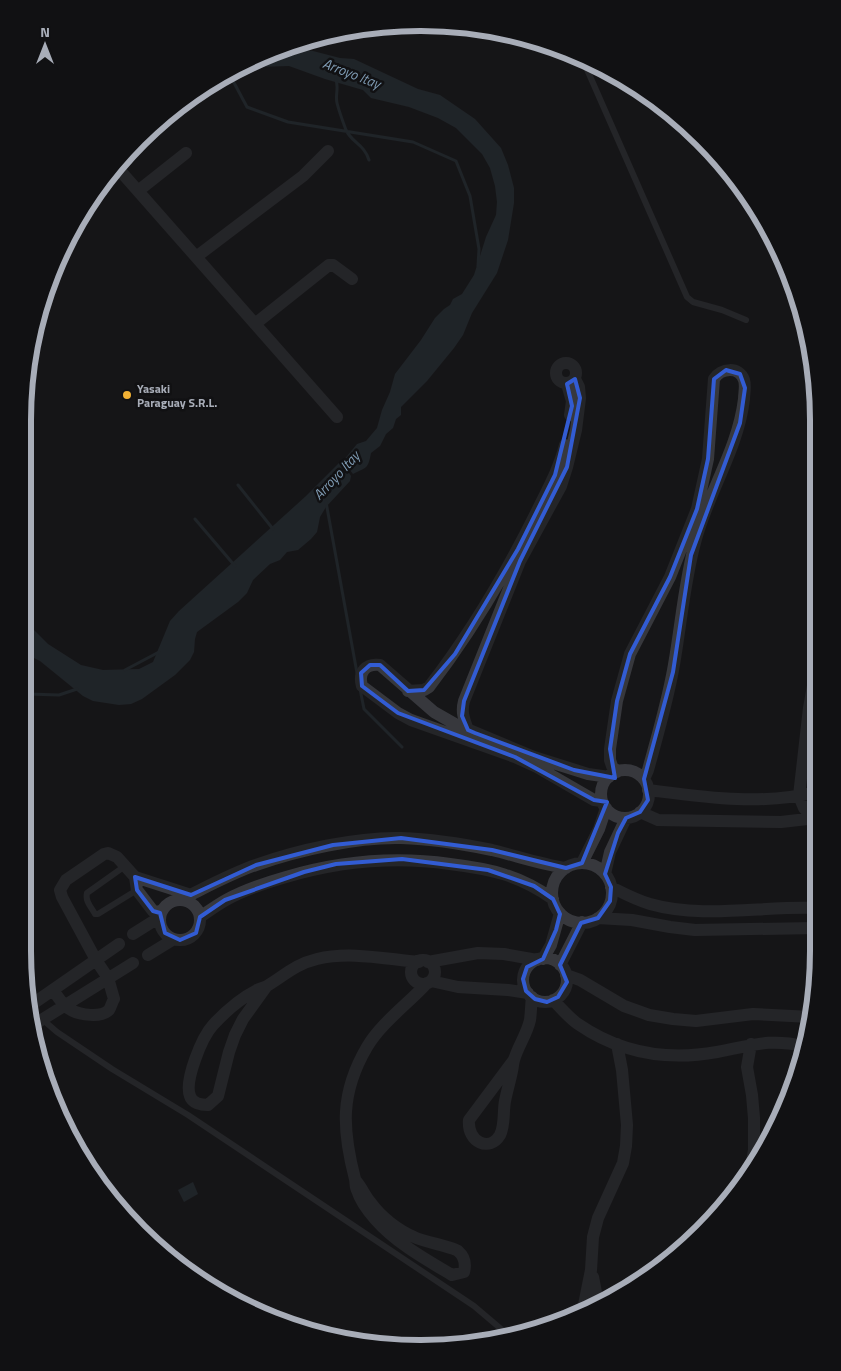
<svg xmlns="http://www.w3.org/2000/svg" width="841" height="1371" font-family="'Titillium Web',sans-serif">
  <rect width="100%" height="100%" fill="#161618"/>
  <!-- water -->
  <path fill="#2c353c" d="M284 47 313 51 340 58 354 59 418 89 440 95 475 119 501 148 508 165 514 188V203L508 240 497 273 472 313 463 335 454 348 427 381 401 407V415L396 419 393 428 386 434 380 446 371 453C368 469 367 467 353 474L343 461 357 444 366 441 377 428 382 410 390 392 395 374 421 340 435 318 444 309 450 305 453 299 462 294 474 275 486 237 496 215 497 202 495 186 490 168 482 154 456 128 438 118 409 107 371 98 363 90 325 79 289 66 257 67 247 64Z
    M341 461 351 476 350 481 326 507 320 517 317 532 311 539 298 550 287 552 280 560 270 564 253 580 247 593 238 602 197 632 195 639 194 652 190 660 175 675 142 699 131 704 119 705 93 701 83 696 40 661 24 653V620L48 644 81 665 103 670 139 669 153 662 170 621 179 611 306 496Z
    M193 1182 198 1194 184 1202 178 1190Z"/>
  <g fill="none" stroke-linecap="round" stroke-linejoin="round">
    <!-- stream -->
    <path stroke="#2c353c" stroke-width="3" d="M231 72 232 79 247 107 288 122 413 142 456 161 470 196 479 249 478 266
      M336 80C339 88 335 95 337 103 339 111 343 122 346 130 352 143 364 144 369 160
      M238 485 273 529
      M326 502 357 673
      M195 519 235 566
      M125 670 159 652
      M360 689 364 709 402 747
      M24 692 28 694 59 695 77 689"/>
    <!-- service -->
    <path stroke="#37383d" stroke-width="6" d="M582 58 687 297 693 302 722 310 746 320
      M125 866 87 893C85 901 91 907 95 914H98L137 890
      M42 1019 57 1032 112 1069 188 1115 474 1306 507 1334
      M69 1126 81 1142 113 1201"/>
    <!-- minor -->
    <path stroke="#37383d" stroke-width="12" d="M116 166 337 417
      M138 191 186 153
      M196 257 303 176 328 151
      M255 324 329 265H333L352 279
      M556 373a10 10 0 1 1 20 0a10 10 0 1 1-20 0Z
      M567 384 572 401 570 415
      M408 691 424 690 429 687C470 634 505 575 535 515 546 492 559 470 565 445
      M468 730C464 719 461 712 464 701L520 561 561 486 567 467 576 430 580 398 579 387 575 379
      M601 794a24 24 0 1 1 48 0a24 24 0 1 1-48 0Z
      M617 772 612 766 610 760V749L617 701 630 654 670 577 697 509 708 459 714 379C721 368 739 366 744 380 746 386 744 393 744 399 738 449 709 491 696 539 684 581 681 627 673 670 667 703 657 737 648 770L644 779
      M648 790C703 797 761 806 816 792
      M602 801 594 800 537 767 515 757 411 720 398 713 362 686C358 672 366 663 380 665L434 712 455 724 534 757 588 774 609 777
      M640 812 658 820 781 822 816 818
      M815 819 804 808 799 796 809 708 816 669
      M582 863 599 829 606 808
      M552 893a30 30 0 1 1 60 0a30 30 0 1 1-60 0Z
      M605 874 610 852 626 818
      M135 877 137 890 153 911 161 912
      M611 887C623 893 636 900 650 904 703 919 761 906 816 908
      M160 920a20 20 0 1 1 40 0a20 20 0 1 1-40 0Z
      M180 900C205 888 230 874 256 865 298 850 357 837 401 838 431 839 463 844 492 850 517 856 540 864 566 868
      M200 917C209 911 217 905 226 900 244 890 265 883 286 877 340 861 394 856 450 864 491 869 519 875 553 899
      M598 918 632 920 670 927 695 930 815 928
      M133 934 160 917
      M148 955 174 939
      M523 980a22 22 0 1 1 44 0a22 22 0 1 1-44 0Z
      M543 959 551 945 560 913
      M411 972a12 12 0 1 1 24 0a12 12 0 1 1-24 0Z
      M428 962 478 953 504 954 537 960
      M560 965 582 922
      M566 975 580 980 624 1006 649 1015 673 1019 696 1021 753 1014 811 1017
      M431 981 458 987 508 990 528 993
      M266 987 243 1019 235 1035 229 1052 218 1096 208 1105C201 1105 192 1103 190 1096 184 1081 202 1037 213 1025 225 1012 241 998 257 990 260 988 264 988 267 986 285 975 296 964 317 959 350 951 385 959 419 962
      M53 990C58 997 63 1006 71 1010 80 1015 101 1018 109 1010 111 1007 112 1002 114 999L108 978 96 960 62 897 60 890 66 880 104 854 108 853 117 857 135 877 191 895
      M553 1000C561 1008 569 1018 578 1024 620 1053 667 1061 717 1052 752 1046 767 1038 804 1046
      M31 1005 119 944
      M35 1024 133 963
      M751 1044 747 1067 752 1095 754 1118V1150L751 1167
      M513 1061 469 1120C467 1143 490 1152 500 1135 505 1126 503 1111 505 1101 507 1091 510 1081 512 1071 513 1067 513 1063 514 1060 518 1046 527 1034 530 1020 531 1013 531 1005 532 997
      M356 1181C362 1188 365 1196 371 1203 381 1217 398 1230 414 1237 424 1242 453 1247 458 1251 465 1257 466 1264 464 1272L452 1275C425 1259 396 1243 375 1219 368 1211 360 1200 357 1190 355 1187 356 1183 355 1179 342 1129 340 1093 367 1047 381 1023 408 1004 427 983
      M593 1277 598 1303
      M583 1310 591 1270 593 1237 598 1218 623 1163 626 1146 627 1125 622 1070 617 1044"/>
  </g>
  <!-- marked area -->
  <path d="M0 0H841V1371H0ZM726 370 740 374 745 388 740 423 691 555 673 672 644 779 648 800 640 812 626 818 618 833 605 874 611 887 610 901 598 918 581 923 560 965 567 982 558 997 547 1002 535 999 526 991 523 979 527 967 543 959 556 930 560 914 553 899 534 886 488 870 402 859 336 864 304 872 225 900 200 917 196 933 180 940 165 933 160 913 153 911 137 890 135 877 191 895 256 865 333 845 401 838 492 850 566 868 582 863 607 802 594 800 515 757 398 713 362 686 361 673 370 665H380L408 691 424 690 455 654 518 549 555 475 572 406 567 384 575 379 580 398 567 467 520 561 464 701 462 716 468 730 475 733 574 770 615 778 610 749 617 701 630 654 670 577 697 509 708 459 714 379Z" fill="#161618" fill-opacity=".55" fill-rule="evenodd"/>
  <path fill="none" stroke="#325cd3" stroke-width="4" stroke-linejoin="round" d="M726 370 740 374 745 388 740 423 691 555 673 672 644 779 648 800 640 812 626 818 618 833 605 874 611 887 610 901 598 918 581 923 560 965 567 982 558 997 547 1002 535 999 526 991 523 979 527 967 543 959 556 930 560 914 553 899 534 886 488 870 402 859 336 864 304 872 225 900 200 917 196 933 180 940 165 933 160 913 153 911 137 890 135 877 191 895 256 865 333 845 401 838 492 850 566 868 582 863 607 802 594 800 515 757 398 713 362 686 361 673 370 665H380L408 691 424 690 455 654 518 549 555 475 572 406 567 384 575 379 580 398 567 467 520 561 464 701 462 716 468 730 475 733 574 770 615 778 610 749 617 701 630 654 670 577 697 509 708 459 714 379Z"/>
  <!-- markers -->
  <circle fill="#f2b134" stroke="#111113" stroke-width="2" cx="127" cy="395" r="5"/>
  <g text-anchor="middle" dominant-baseline="central" stroke-width="5" stroke-linejoin="round" paint-order="stroke">
    <!-- poi labels -->
    <g font-size="12" font-weight="bold" fill="#a8adb8" stroke="#111113" text-anchor="start">
      <text x="137" y="388">Yasaki<tspan x="137" dy="14">Paraguay S.R.L.</tspan></text>
    </g>
    <!-- water labels -->
    <g font-size="14" font-style="italic" fill="#7f9bb3" stroke="#111113">
      <text transform="translate(352 73) rotate(21)">Arroyo Itay</text>
      <text transform="translate(336 475) rotate(-47)">Arroyo Itay</text>
    </g>
  </g>
  <!-- crop -->
  <path d="M0 0H841V1371H0ZM420 31H421A389 389 0 0 1 810 420V951A389 389 0 0 1 421 1340H420A389 389 0 0 1 31 951V420A389 389 0 0 1 420 31Z" fill="#111113" fill-rule="evenodd"/>
  <path fill="none" stroke="#a8adb8" stroke-width="6" d="M420 31H421A389 389 0 0 1 810 420V951A389 389 0 0 1 421 1340H420A389 389 0 0 1 31 951V420A389 389 0 0 1 420 31Z"/>
  <!-- north arrow -->
  <g transform="translate(45 45)" stroke="#111113" stroke-width="4" paint-order="stroke">
  <path d="M0-4L9 19L0 12L-9 19Z" fill="#a8adb8"/>
  <text y="-8" font-size="14" font-weight="bold" text-anchor="middle" fill="#a8adb8">N</text>
  </g>
</svg>
